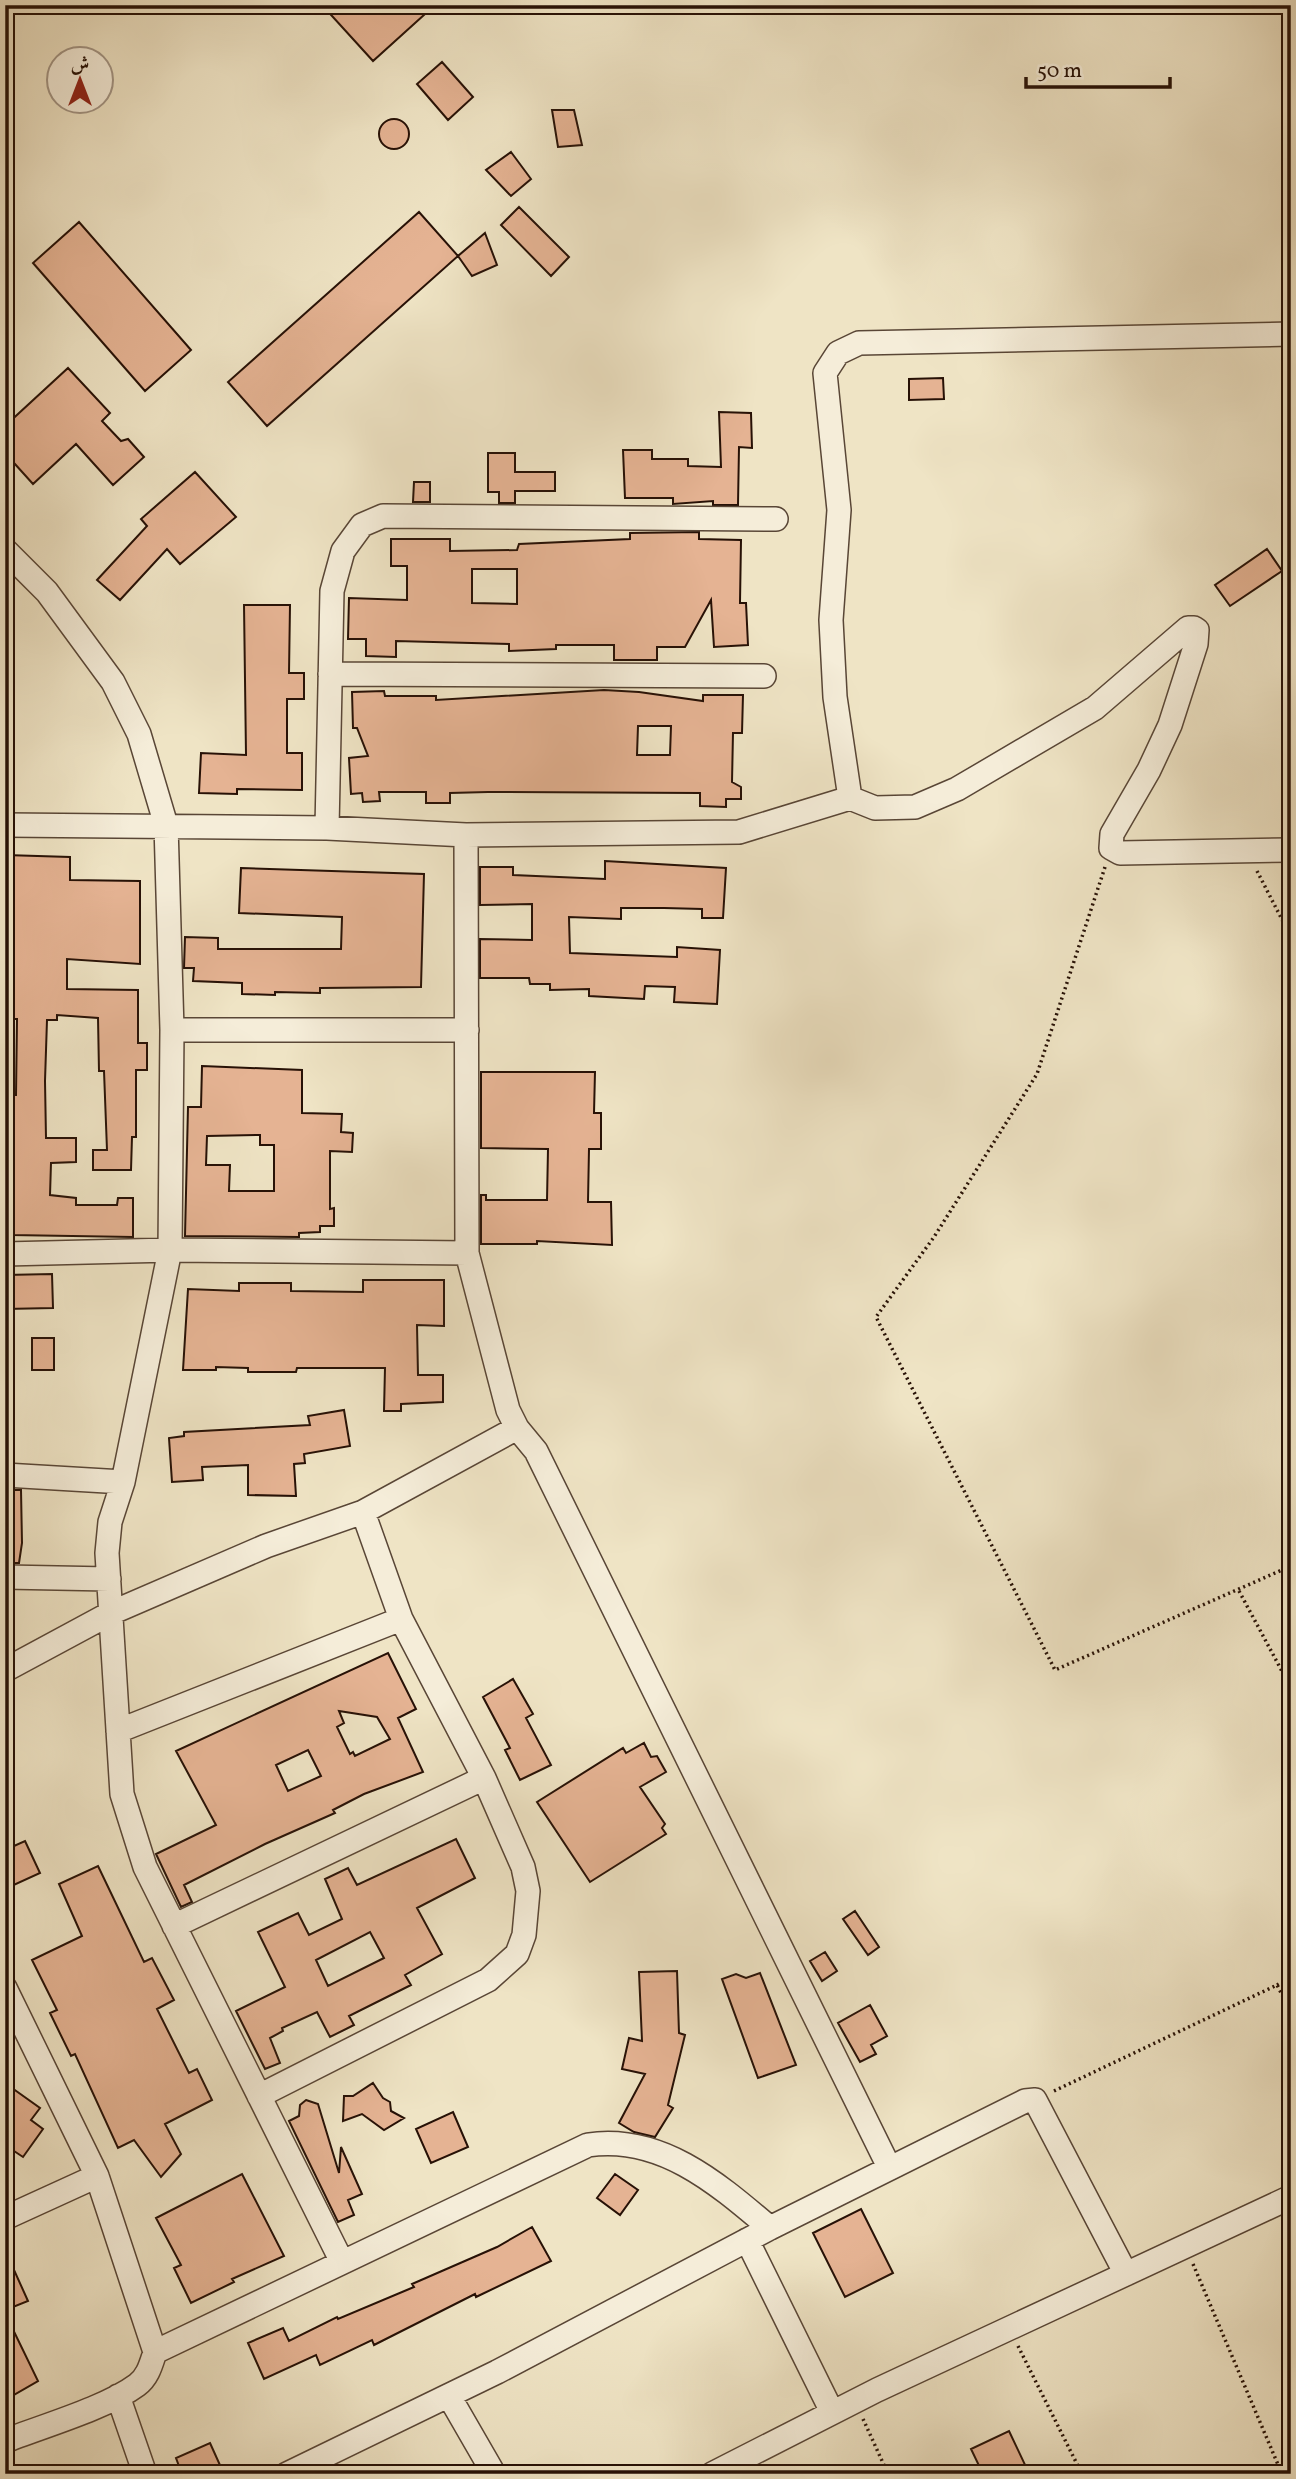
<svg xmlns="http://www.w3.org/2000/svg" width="1296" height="2479" font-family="Vollkorn,Amiri,serif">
  <rect width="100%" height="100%" fill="#efe4c5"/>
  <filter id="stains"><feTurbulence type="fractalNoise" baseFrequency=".00286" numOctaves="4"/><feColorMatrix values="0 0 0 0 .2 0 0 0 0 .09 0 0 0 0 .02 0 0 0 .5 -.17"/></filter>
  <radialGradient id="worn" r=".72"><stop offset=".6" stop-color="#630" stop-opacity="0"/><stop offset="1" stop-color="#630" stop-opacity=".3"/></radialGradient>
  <!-- building -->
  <path fill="#e5b393" stroke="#271106" stroke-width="2" fill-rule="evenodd" d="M322 5H435L373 61Z
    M442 62 473 97 448 120 417 84Z
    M552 110H574L582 145 558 147Z
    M379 134a15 15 0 1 1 30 0a15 15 0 1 1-30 0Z
    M511 152 531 179 511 196 486 170Z
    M519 207 569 257 551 276 501 225Z
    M419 212 458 256 267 426 228 382Z
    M79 222 191 350 145 391 33 263Z
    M485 233 497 265 472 276 458 256Z
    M68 368 110 413 102 421 121 441 128 439 144 457 113 485 76 444 33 484 5 453V426Z
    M943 378 944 399 909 400V379Z
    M719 412 751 413 752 448 739 447 738 505H713V501L673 504V498H625L623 450H652V459H688V466L721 467Z
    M488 453H515V472H555V491H515V503H499V492H488Z
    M195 472 236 517 180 564 167 549 120 600 97 580 147 526 141 519Z
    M414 482H430V502H413Z
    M699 532V539L741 540 740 603H746L748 645 714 647 711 600 685 647H657V660H614V645H556V649L509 651V644L396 641V657L366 656V639H348L349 598 407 600V566H391V539H450V551L517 550 519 544 630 539V533ZM472 569H517V604L472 603Z
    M1267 549 1282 571 1230 606 1215 585Z
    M244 605H290L289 673H304V699H287V753H302V790L237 789V794L199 793 201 753 246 755Z
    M604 690 639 692 703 701V695H743L742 733H733L732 782 741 787V799H726V807L700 806V793L488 792 450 793V803H426V792H379L380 801 363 802 362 793 351 794 349 758 368 756 357 728H353L352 692 384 691 385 696H436V700ZM638 726H671L670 755H637Z
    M5 855 70 857V880L140 881V964L67 959V989L138 990V1043H147V1070H136V1137H132L131 1170H93V1150H107L104 1071H99L98 1018 57 1015V1020H47L45 1081 46 1138H76V1162L51 1163 50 1195 76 1198V1205H117L118 1198H133V1237L11 1235V1211H5V1095H16L17 1019H11V970H5Z
    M605 861 726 868 723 918H702V909L664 908H621V919L569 917 570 953 677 957V947L720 950 717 1004 674 1002 675 987 645 986 644 999 625 998 589 996V989L550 990V984H530L529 978H480V939L532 940V904L480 905V867H513V875L605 879Z
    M241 868 424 874 421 987 320 988V993L275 992V995L242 994V983L193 981 194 968H184L185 937 218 938V949H341L342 917 239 913Z
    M202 1066 302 1070V1113L342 1114 341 1132 353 1133 352 1152 330 1151V1209L334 1208V1226H320V1232L299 1233V1237L185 1236 188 1107H201ZM260 1135V1145H274V1191H229L230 1165H206L207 1136Z
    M481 1072H595L594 1113H601V1149H589L588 1202H611L612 1245 537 1241V1244H481V1195H486V1200H547L548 1149 481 1148Z
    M52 1274 53 1308 5 1309V1275Z
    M363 1280H444V1326L417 1325 418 1375H443V1402L401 1404V1411H384L385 1368H297L296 1372H248V1368L216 1367V1370H183L188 1289 239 1291V1283H291V1291L363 1292Z
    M32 1338H54V1370H32Z
    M344 1410 350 1446 304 1454 305 1463 294 1464 296 1496 248 1495V1465L202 1467 203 1480 172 1482 169 1438 184 1436V1432L310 1425 308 1416Z
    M5 1490H21L22 1543 19 1563H5Z
    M388 1653 416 1709 398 1718 423 1772 364 1794 333 1810 335 1813 265 1844 184 1885 192 1902 181 1907 156 1854 216 1825 176 1751ZM339 1711 377 1717 390 1739 355 1756 353 1752 350 1754 337 1727 344 1723ZM308 1750 321 1776 288 1791 276 1765Z
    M513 1679 533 1714 526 1718 551 1765 520 1780 505 1750 510 1748 483 1697Z
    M644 1743 651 1757 657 1756 666 1772 640 1787 665 1824 662 1828 666 1834 590 1882 537 1802 623 1748 626 1753Z
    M456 1839 475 1878 417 1908 442 1954 405 1975 411 1985 349 2016 354 2025 330 2037 317 2012 282 2028 283 2031 270 2038 280 2063 265 2069 236 2011 285 1987 258 1932 298 1913 309 1935 342 1919 325 1879 348 1868 357 1885ZM370 1932 384 1958 328 1986 316 1960Z
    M25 1841 40 1873 5 1889V1850Z
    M98 1866 144 1962 152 1958 174 2000 157 2009 189 2073 197 2069 212 2100 165 2124 181 2154 161 2177 134 2140 118 2148 75 2054 71 2056 50 2013 57 2010 32 1960 82 1936 59 1884Z
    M855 1911 879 1947 868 1955 843 1919Z
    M825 1952 837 1971 822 1981 810 1961Z
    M677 1971 679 2033 685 2035 668 2105 673 2108 655 2137 634 2132 619 2123 645 2074 622 2069 629 2038 642 2041 639 1972Z
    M760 1973 796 2065 758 2078 722 1979 736 1974 746 1978Z
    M870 2005 887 2036 871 2045 876 2054 860 2062 838 2023Z
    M5 2083 40 2108 31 2120 43 2129 23 2157 5 2145Z
    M373 2083 383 2098 390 2102 391 2111 404 2118 384 2130 362 2114 343 2121 344 2096H353Z
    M306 2100 318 2104 339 2173 341 2147 362 2194 348 2200 354 2215 338 2222 289 2121 299 2116 300 2105Z
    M453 2112 468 2147 431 2163 416 2129Z
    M242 2174 284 2256 232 2279 234 2282 191 2303 174 2268 181 2265 156 2218Z
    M615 2174 638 2190 620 2215 597 2198Z
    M861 2209 893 2273 845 2297 813 2233Z
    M532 2227 551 2261 476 2297 475 2294 374 2345 372 2340 320 2365 316 2355 264 2379 248 2343 283 2328 289 2341 337 2317 338 2319 414 2287 412 2284 497 2247Z
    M5 2250 28 2301 13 2307 5 2290Z
    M5 2313 38 2381 5 2400Z
    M1009 2431 1027 2469 1018 2474H983L971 2449Z
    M210 2443 224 2474H182L176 2458Z"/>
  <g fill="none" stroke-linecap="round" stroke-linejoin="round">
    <defs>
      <path id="minor" d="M5 550 47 592 113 682 139 734 166 825 172 1030 170 1250 123 1482 110 1522 107 1553 122 1794 145 1867 342 2262
        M330 674 764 676
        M850 798 835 697 831 620 839 510 825 373 838 353 859 343 1291 334
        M5 825 327 828 466 835 739 832 850 798 875 808 915 807 957 789 1095 708 1188 628H1194L1197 630 1196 644 1170 725 1149 770 1112 834 1111 848 1120 853 1291 850
        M327 828 332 591 343 551 362 525 383 516 776 519
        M172 1030H467
        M5 1254 170 1250 467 1253
        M517 1428 536 1451 889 2167
        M5 1475 123 1482
        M5 1577 109 1579
        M5 1670 111 1613 266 1546 363 1512 517 1428 508 1410 467 1253 466 835
        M118 1731 401 1619
        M174 1926 484 1778
        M5 1988 97 2176 5 2218
        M259 2096 488 1980 517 1954 524 1935 528 1891 523 1867 484 1778 401 1619 363 1512
        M747 2240 832 2412
        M155 2352 588 2145C661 2134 718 2184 770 2228
        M118 2396 145 2474
        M449 2396 494 2474
        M5 2441C43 2426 106 2408 137 2385 148 2377 151 2364 155 2352L97 2176
        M287 2474 497 2372 770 2228 1025 2101 1035 2100 1126 2274
        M712 2474 877 2390 1291 2197"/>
    </defs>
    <!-- minor casing -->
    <use href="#minor" stroke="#594636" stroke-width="26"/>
    <!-- path -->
    <path stroke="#271106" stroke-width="3.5" stroke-dasharray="2 3.5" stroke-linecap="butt" d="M1105 867 1037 1074 934 1237 876 1317 1055 1670 1291 1566
      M1257 871 1291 937
      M1239 1591 1291 1688
      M1277 1985 1291 1977
      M1054 2091 1277 1985 1291 2012
      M1193 2264 1282 2474
      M1018 2346 1082 2474
      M863 2419 888 2474"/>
    <!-- minor -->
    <use href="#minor" stroke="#f5edd9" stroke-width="23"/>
  </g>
  <!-- margin -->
  <rect width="1296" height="2479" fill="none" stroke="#efe4c5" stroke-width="28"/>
  <rect x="7" y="7" width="1282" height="2465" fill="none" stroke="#271106" stroke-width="3.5"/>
  <rect x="14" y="14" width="1268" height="2451" fill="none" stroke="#271106" stroke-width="2"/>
  <!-- north arrow -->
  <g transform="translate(80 80)"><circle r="33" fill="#f5edd9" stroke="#a39585" stroke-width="2"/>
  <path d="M0-5L12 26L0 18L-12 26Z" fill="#8f2418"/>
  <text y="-10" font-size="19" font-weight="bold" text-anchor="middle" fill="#271106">ش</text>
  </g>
  <!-- scale -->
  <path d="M1026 77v10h144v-10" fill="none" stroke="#271106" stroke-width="3.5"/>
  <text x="1037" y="77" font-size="21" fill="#271106" stroke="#f5edd9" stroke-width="5" paint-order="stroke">50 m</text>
  <rect width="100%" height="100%" filter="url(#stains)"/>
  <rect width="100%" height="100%" fill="url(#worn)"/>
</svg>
